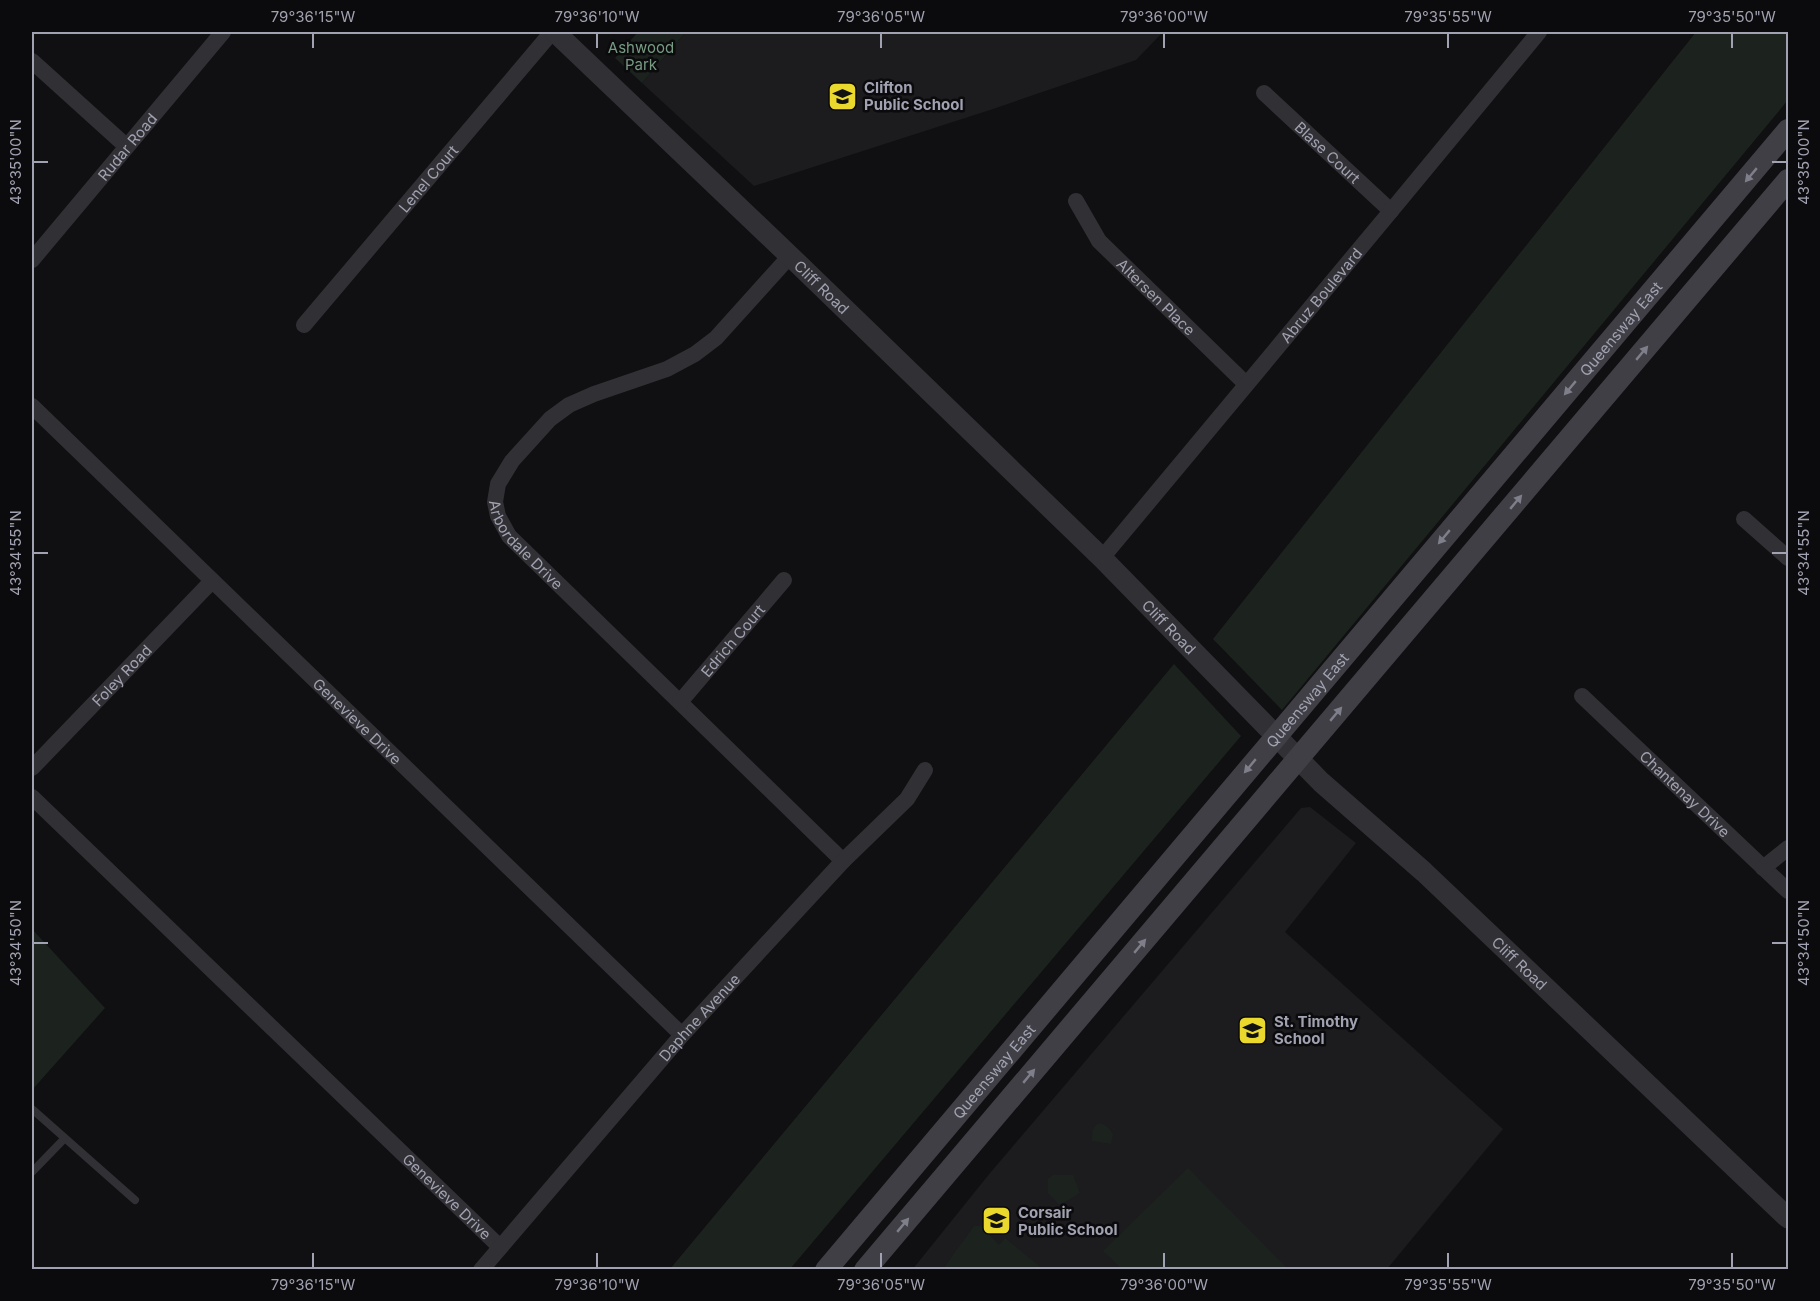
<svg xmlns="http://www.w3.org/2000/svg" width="1820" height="1301" font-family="Inter,sans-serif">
  <rect width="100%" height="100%" fill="#100f11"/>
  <!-- built -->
  <path fill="#1c1b1e" d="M686 32H1163L1136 60 990 110 754 186 642 83Z
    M1310 807 1356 843 1285 932 1503 1129 1387 1269 912 1270 990 1173 1301 808Z"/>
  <!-- green -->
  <path fill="#1c231e" d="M638 32H686L642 83 615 58Z
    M1696 32H1788V100L1282 710 1213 639Z
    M1174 664 1241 736 790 1269H670Z
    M32 929 105 1008 32 1090Z
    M1100 1123 1107 1126 1113 1134 1111 1144 1092 1141C1092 1133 1092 1126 1100 1123Z
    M1188 1168 1288 1269H1122L1103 1251Z
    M1053 1175H1073L1080 1193 1060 1205 1048 1193V1179Z
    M974 1226H981L999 1245 1005 1238 1043 1269H943Z"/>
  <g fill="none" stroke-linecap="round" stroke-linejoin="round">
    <!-- service -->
    <path stroke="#313035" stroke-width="8" d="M32 1109 135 1200
      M32 1172 65 1138"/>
    <!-- minor -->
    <g stroke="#313035" stroke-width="16">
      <path d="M32 61 126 146"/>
      <path id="s1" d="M1264 93 1391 211"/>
      <path id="s2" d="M1076 201 1099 241 1246 384"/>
      <path id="s3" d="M790 256 716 338 695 354 667 369 594 394 569 405 550 419 512 461 498 484 495 502 498 516 509 536 843 861"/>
      <path id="s4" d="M32 260 223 32"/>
      <path id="s5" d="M304 325 552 32"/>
      <path id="s6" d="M32 406 682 1035"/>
      <path d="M1744 519 1788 558"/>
      <path id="s7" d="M1102 558 1391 211 1539 32"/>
      <path id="s8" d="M1582 696 1788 891"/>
      <path id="s9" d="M680 702 784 580"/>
      <path id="s10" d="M32 768 212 581"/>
      <path id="s11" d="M32 797 500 1247"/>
      <path d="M1763 868 1788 848"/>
      <path id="s12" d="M481 1270 682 1035 843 861 907 799 925 770"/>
    </g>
    <!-- tertiary -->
    <path stroke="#313035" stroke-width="21" id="s13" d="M555 32 790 256 1102 558 1321 782 1424 872 1788 1218"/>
    <!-- secondary -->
    <g stroke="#3f3f45" stroke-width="22">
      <path id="s14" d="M826 1270 1788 130"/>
      <path d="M865 1270 1788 180"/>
    </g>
  </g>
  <!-- one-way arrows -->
  <defs><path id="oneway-solid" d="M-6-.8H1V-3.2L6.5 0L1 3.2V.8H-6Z" transform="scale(1.5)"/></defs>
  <g fill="#7f7f8b">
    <use href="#oneway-solid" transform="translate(1751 175) rotate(130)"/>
    <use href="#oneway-solid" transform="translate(1642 353) rotate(-50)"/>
    <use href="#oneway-solid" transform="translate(1570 388) rotate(130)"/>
    <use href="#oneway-solid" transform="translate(1516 502) rotate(-50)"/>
    <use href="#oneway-solid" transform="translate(1444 537) rotate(130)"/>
    <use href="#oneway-solid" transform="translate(1336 714) rotate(-50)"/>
    <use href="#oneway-solid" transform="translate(1250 766) rotate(130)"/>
    <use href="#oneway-solid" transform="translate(1140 946) rotate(-50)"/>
    <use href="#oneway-solid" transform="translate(1029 1076) rotate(-50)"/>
    <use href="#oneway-solid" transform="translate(903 1225) rotate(-50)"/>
  </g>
  <!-- ticks -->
  <path fill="none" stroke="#a1a2b1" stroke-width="2" d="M313 33V48M597 33V48M881 33V48M1164 33V48M1448 33V48M1732 33V48M33 162H48M1772 162H1787M33 553H48M1772 553H1787M33 943H48M1772 943H1787M313 1253V1268M597 1253V1268M881 1253V1268M1164 1253V1268M1448 1253V1268M1732 1253V1268"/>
  <!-- icons -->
  <defs>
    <symbol id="school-square" viewBox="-11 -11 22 22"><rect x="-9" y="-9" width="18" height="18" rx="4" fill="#ebd82d" stroke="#0b0a0c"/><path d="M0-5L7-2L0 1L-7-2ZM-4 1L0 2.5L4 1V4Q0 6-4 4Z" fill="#111"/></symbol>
  </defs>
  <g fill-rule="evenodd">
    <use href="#school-square" x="826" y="80" width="33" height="33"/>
    <use href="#school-square" x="1236" y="1014" width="33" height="33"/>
    <use href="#school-square" x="980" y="1204" width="33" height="33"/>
  </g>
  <g text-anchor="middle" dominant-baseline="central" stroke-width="5" stroke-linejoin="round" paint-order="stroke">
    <!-- park labels -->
    <g font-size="15" fill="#789c83" stroke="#0b0a0c">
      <text x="641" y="47">Ashwood<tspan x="641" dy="17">Park</tspan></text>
    </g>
    <!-- poi labels -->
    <g font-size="15" font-weight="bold" fill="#a1a2b1" stroke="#0b0a0c" text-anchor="start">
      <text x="864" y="87">Clifton<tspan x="864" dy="17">Public School</tspan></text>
      <text x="1274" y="1021">St. Timothy<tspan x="1274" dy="17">School</tspan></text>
      <text x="1018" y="1212">Corsair<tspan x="1018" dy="17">Public School</tspan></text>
    </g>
    <!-- street labels -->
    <g font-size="15" fill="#a1a2b1" stroke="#0b0a0c">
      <text stroke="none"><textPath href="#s4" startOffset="148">Rudar Road</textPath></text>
      <text stroke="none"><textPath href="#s1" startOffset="87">Blase Court</textPath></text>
      <text stroke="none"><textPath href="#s5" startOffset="192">Lenel Court</textPath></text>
      <text stroke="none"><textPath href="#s13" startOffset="369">Cliff Road</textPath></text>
      <text stroke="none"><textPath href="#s7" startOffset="342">Abruz Boulevard</textPath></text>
      <text stroke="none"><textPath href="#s2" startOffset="126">Altersen Place</textPath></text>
      <text stroke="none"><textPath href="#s14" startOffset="1232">Queensway East</textPath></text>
      <text stroke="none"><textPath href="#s3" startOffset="452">Arbordale Drive</textPath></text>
      <text stroke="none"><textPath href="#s13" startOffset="855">Cliff Road</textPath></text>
      <text stroke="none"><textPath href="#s9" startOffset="81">Edrich Court</textPath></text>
      <text stroke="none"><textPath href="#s10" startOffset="129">Foley Road</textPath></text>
      <text stroke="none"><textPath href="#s14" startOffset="746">Queensway East</textPath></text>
      <text stroke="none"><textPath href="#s6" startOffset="453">Genevieve Drive</textPath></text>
      <text stroke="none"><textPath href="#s8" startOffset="142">Chantenay Drive</textPath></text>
      <text stroke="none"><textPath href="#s13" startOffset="1341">Cliff Road</textPath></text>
      <text stroke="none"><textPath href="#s12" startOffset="334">Daphne Avenue</textPath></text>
      <text stroke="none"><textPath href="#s14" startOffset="260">Queensway East</textPath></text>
      <text stroke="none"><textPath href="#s11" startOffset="576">Genevieve Drive</textPath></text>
    </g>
  </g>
  <!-- border -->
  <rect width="1820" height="1301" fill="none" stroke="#0b0a0c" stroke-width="66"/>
  <rect x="33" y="33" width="1754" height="1235" fill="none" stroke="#a1a2b1" stroke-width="2"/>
  <g font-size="15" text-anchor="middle" fill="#a1a2b1">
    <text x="313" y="22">79°36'15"W</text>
    <text x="597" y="22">79°36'10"W</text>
    <text x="881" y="22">79°36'05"W</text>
    <text x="1164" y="22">79°36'00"W</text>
    <text x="1448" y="22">79°35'55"W</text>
    <text x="1732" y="22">79°35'50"W</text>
    <text transform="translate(16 162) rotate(-90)" y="5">43°35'00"N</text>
    <text transform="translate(1804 162) rotate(-90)" y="5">43°35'00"N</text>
    <text transform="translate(16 553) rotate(-90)" y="5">43°34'55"N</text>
    <text transform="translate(1804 553) rotate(-90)" y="5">43°34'55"N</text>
    <text transform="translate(16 943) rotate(-90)" y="5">43°34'50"N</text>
    <text transform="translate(1804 943) rotate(-90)" y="5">43°34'50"N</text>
    <text x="313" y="1290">79°36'15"W</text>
    <text x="597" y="1290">79°36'10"W</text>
    <text x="881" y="1290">79°36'05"W</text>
    <text x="1164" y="1290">79°36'00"W</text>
    <text x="1448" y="1290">79°35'55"W</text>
    <text x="1732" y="1290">79°35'50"W</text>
  </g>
</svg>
